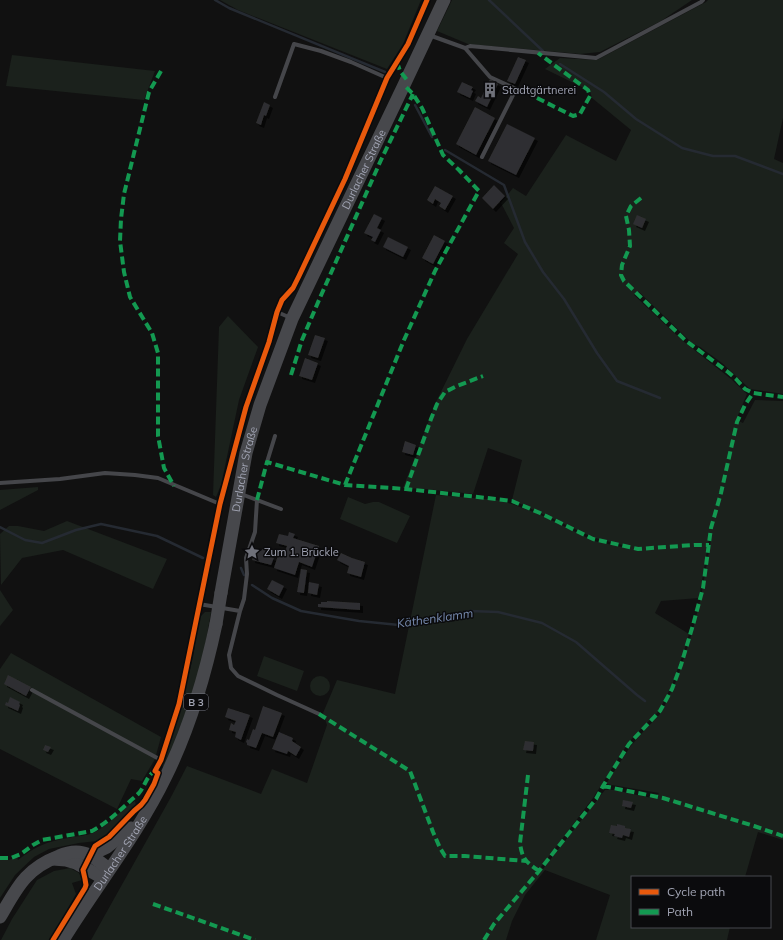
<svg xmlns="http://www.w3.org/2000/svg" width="783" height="940" font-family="Mulish,sans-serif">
  <defs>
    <filter id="shadow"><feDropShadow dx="3" dy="3" stdDeviation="0" flood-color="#0009"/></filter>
  </defs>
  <rect width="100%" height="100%" fill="#111"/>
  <!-- green -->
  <path fill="#1b211c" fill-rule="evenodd" d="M220 0H421L403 44 387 69 238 10Z
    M452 0H692L661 21 600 52 580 54 468 44 437 31Z
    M708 0H783V118L774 159 783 163V394L750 389 722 363 700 347 692 343 639 292 634 295 683 341 731 379 747 394 736 420 743 423 755 400 783 401V840L758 832 745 877H632V927H730L727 940H596L610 895 545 870 525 895 512 921 506 940H91L171 797 187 766 261 794 272 769 307 783 327 725 323 713 337 680 395 694 436 495 497 500 512 504 539 514 594 541 627 548V546L602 540 590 536 512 500 522 460 488 448 473 494 426 489 403 488 436 402 467 339 518 254 504 243 514 228 501 203 513 188 526 196 566 135 616 161 631 130 592 98 590 91 545 69 560 58 597 60 706 2ZM709 539 711 540 701 597 692 633 677 679 661 713 642 733 630 747 606 784 659 793 652 798 614 790H605L543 869 541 867 593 798 629 742 640 730 658 712 662 705 672 685 684 651 689 634 655 613 661 601 699 598Z
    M12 55 155 71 144 100 6 86Z
    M228 316 258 347 239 400 221 485 216 497 213 495 219 327Z
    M38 487V490L0 510V490Z
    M348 497 365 504 373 502H379L410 516 397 543 340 519Z
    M67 521 167 559 153 589 63 550 22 558 1 585 0 534 9 526H18L44 531Z
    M0 590 13 610 0 626Z
    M205 612H211L204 652 196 681 178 737 164 767 162 766 163 762 181 706 193 657 199 618Z
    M11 653 161 737 155 759 142 781 131 779 117 809 0 749V669Z
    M264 656 304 671 297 691 257 676Z
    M310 686a10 10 0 1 1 20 0a10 10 0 1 1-20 0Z
    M135 801 136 805 109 834 97 841 79 843 49 849 34 857 15 875 0 898V859L9 860 17 857 18 860C34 847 48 841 68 838 76 836 86 836 93 833 109 826 119 810 135 801Z
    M70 868 79 873 82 880 72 883 76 894 50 940H1L12 919 37 880 54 871Z"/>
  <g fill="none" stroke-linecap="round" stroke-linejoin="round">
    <!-- stream -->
    <path stroke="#252a32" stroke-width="2.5" d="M215 0 229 8 385 72
      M489 0 543 51
      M560 64 604 92 636 119 682 148 713 156H735L783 174
      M415 105 432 137
      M445 150 504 185 525 242 543 272 564 299 597 353 617 381 660 398
      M0 527 25 540 42 543 76 530 101 524 157 536 203 558
      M241 568 244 575
      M252 585 272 598 301 611 359 621 399 625 470 611 498 612 542 623 576 642 637 695 645 701"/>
  </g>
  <!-- building -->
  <path fill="#2f2f30" filter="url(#shadow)" d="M518 57 526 60 515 84 507 81Z
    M490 79 498 84 487 107 475 101 478 96 481 98Z
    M462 82 473 87 471 90 473 91 470 98 457 92Z
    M264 102 270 105 266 116 264 115 261 125 256 123Z
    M475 107 495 118 476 155 456 144Z
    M507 124 535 138 516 175 488 161Z
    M494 185 505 196 493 209 482 198Z
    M435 186 453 196 445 210 439 206 441 203 435 199 433 204 427 200Z
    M374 214 382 218 375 232 377 228 381 230 375 242 371 240 373 237 364 233Z
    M637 215 646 219 642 228 633 224Z
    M434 235 445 241 433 264 422 258Z
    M388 237 408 247 403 257 383 247Z
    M315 335 325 338 318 358 308 355Z
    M305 358 318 363 312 380 299 376Z
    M405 441 416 445 413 455 402 452Z
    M289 532 295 534 293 538 319 546 312 567 299 562 295 575 274 568 278 555 283 557 287 546 276 543 279 534 288 536Z
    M255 549 261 551 262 549 266 550 265 552 271 554 270 557 274 558 271 565 252 560Z
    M341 553 352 558 365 562 361 577 347 573 349 566 337 560Z
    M301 569 307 570 304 593 297 592Z
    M272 580 284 586 279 596 267 589Z
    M309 582 319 584 317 595 308 593Z
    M327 601 360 603V610L318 607V604H321V602H327Z
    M8 675 31 687 26 696 4 684Z
    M10 697 20 702 19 704 20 705 18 711 5 705 6 702 8 703Z
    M263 706 282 713 273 737 262 733 256 748 247 745V743L246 742 247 739 249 740 253 729 255 730Z
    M228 708 250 715 241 740 235 737 236 732 229 730 231 723 234 725 236 721 225 717Z
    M279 732 293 738 292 741 301 747 296 756 288 751 287 754 272 749Z
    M525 741 534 742 533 751 523 750Z
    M45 745 51 747 48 752 43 750Z
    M623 800 633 802 631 808 622 806Z
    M617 824 625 826V828L631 829 629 837 623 835 622 838 614 836 615 834 609 833 611 825 617 826Z"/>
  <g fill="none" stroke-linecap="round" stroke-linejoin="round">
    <!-- service -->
    <path stroke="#45464a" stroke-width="4" d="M429 35 465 48 470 46 596 58 701 2 703 0
      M465 48 490 77 516 89 482 157
      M275 97 294 44 321 51 351 62 387 78
      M277 312 291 318
      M267 462 275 436
      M0 483 60 479 105 473 135 475 158 478 220 504
      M241 494 281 509
      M257 500 255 532 246 558 247 574 244 599 240 611 229 655 231 668 238 676 277 695 319 714
      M199 604 240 611
      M32 690 161 760
      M164 776 158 773 155 771 161 760 179 704 220 504 246 407 269 342 277 312 282 300 293 288 299 276 345 179 387 78 408 44 427 0"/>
    <!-- primary -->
    <g stroke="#47484c" stroke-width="13">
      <path id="s1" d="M221 593 246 453 260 405 292 319 404 85 444 0"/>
      <path d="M90 855 107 847 131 828"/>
      <path d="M53 859 66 860 76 863 103 878"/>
      <path d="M0 917C17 888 25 869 59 856 68 852 79 850 89 855 96 858 103 865 109 869"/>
      <path id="s2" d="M63 940C97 885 138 834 166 776 190 727 205 676 216 624"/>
    </g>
    <!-- primary-bridge -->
    <path stroke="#47484c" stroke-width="13" d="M216 624 221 593"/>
    <!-- quiet -->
    <path stroke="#139951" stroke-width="4" stroke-dasharray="8 4" stroke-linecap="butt" d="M397 62 400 71 407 80
      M161 71 149 92 124 194 121 219 120 241 124 272 130 297 152 333 158 353V436L164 468 174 486
      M537 98 573 116 580 114 590 96 588 90 538 53
      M641 198 631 206 626 216 629 230 630 246 622 265 621 275 624 281 685 340 728 372 736 379 745 389 753 393 783 397
      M291 375 302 340 319 300 381 160 413 94
      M345 485 404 340 435 271 479 191 459 170 443 155 422 108 413 94 404 85
      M406 489 431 419 437 404 445 392 457 386 483 376
      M257 500 267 462 345 485 406 489 496 499 512 501 540 513 593 539 638 549 694 545H709
      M319 714 410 771 433 832 440 848 445 856H465L526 861
      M528 775 520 843C522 859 526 862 539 871
      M603 786 663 798 754 826 783 836
      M0 858H11L21 854 33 845 42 840 92 831C105 824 116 814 127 804 131 800 135 797 139 793 145 786 147 775 155 771
      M153 904 255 940
      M484 940 494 924 539 871 596 799 603 786 629 744 660 711 672 689 681 665 693 625 703 588 711 528 721 493 737 422 745 405 753 393"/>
    <defs>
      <path id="cycleway" d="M53 940 85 888 86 885 85 879 83 870 95 846 109 837 134 811 141 805 145 800 154 784 158 773 155 771 161 760 179 704 220 504 246 407 269 342 277 312 282 300 293 288 299 276 345 179 387 78 408 44 427 0"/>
    </defs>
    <!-- cycleway casing -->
    <use href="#cycleway" stroke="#0b0b0d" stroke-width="8"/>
    <!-- cycleway -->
    <use href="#cycleway" stroke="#e8590c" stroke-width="5"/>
  </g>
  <!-- icons -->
  <defs>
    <symbol id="building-bare" viewBox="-9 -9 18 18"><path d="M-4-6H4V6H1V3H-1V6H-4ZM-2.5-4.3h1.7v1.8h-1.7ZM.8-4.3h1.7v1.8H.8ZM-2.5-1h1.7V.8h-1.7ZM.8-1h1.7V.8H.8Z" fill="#6f717a" stroke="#0b0b0d" stroke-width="2.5" paint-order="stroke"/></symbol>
    <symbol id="sight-bare" viewBox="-9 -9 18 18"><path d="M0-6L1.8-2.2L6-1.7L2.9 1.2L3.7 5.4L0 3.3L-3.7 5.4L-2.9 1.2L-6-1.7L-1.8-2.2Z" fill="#6f717a" stroke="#0b0b0d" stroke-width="2.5" paint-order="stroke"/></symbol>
  </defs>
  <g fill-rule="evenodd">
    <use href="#building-bare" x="479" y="79" width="22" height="22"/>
    <use href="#sight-bare" x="241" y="541" width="22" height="22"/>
  </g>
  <g text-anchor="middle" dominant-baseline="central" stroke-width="3" stroke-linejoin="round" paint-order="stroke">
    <!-- shield labels -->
    <rect fill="#0b0b0d" stroke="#747681" stroke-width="1" x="184" y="694" width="24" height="16" rx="3"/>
    <g font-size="10" font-weight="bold" fill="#a1a4b3">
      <text x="196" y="702">B 3</text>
    </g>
    <!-- poi labels -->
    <g font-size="11" fill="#a1a4b3" stroke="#0b0b0d" text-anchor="start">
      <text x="502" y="90">Stadtgärtnerei</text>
      <text x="264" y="552">Zum 1. Brückle</text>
    </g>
    <!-- street labels -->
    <g font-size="11" fill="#a1a4b3" stroke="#0b0b0d">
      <text stroke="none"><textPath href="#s1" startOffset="450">Durlacher Straße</textPath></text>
      <text stroke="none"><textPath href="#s1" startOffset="126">Durlacher Straße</textPath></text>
      <text stroke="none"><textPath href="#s2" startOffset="104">Durlacher Straße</textPath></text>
    </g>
    <!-- water labels -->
    <g font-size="12" font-style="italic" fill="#778baf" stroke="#0b0b0d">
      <text transform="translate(435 618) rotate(-8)">Käthenklamm</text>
    </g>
  </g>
  <!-- legend -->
  <rect x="631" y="876" width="140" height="52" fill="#0b0b0d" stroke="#47484f"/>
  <rect x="639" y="889" width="20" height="6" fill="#e8590c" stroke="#47484f"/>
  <text x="667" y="896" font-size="12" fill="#a1a4b3">Cycle path</text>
  <rect x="639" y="909" width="20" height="6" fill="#139951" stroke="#47484f"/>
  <text x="667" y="916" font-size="12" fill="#a1a4b3">Path</text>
</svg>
